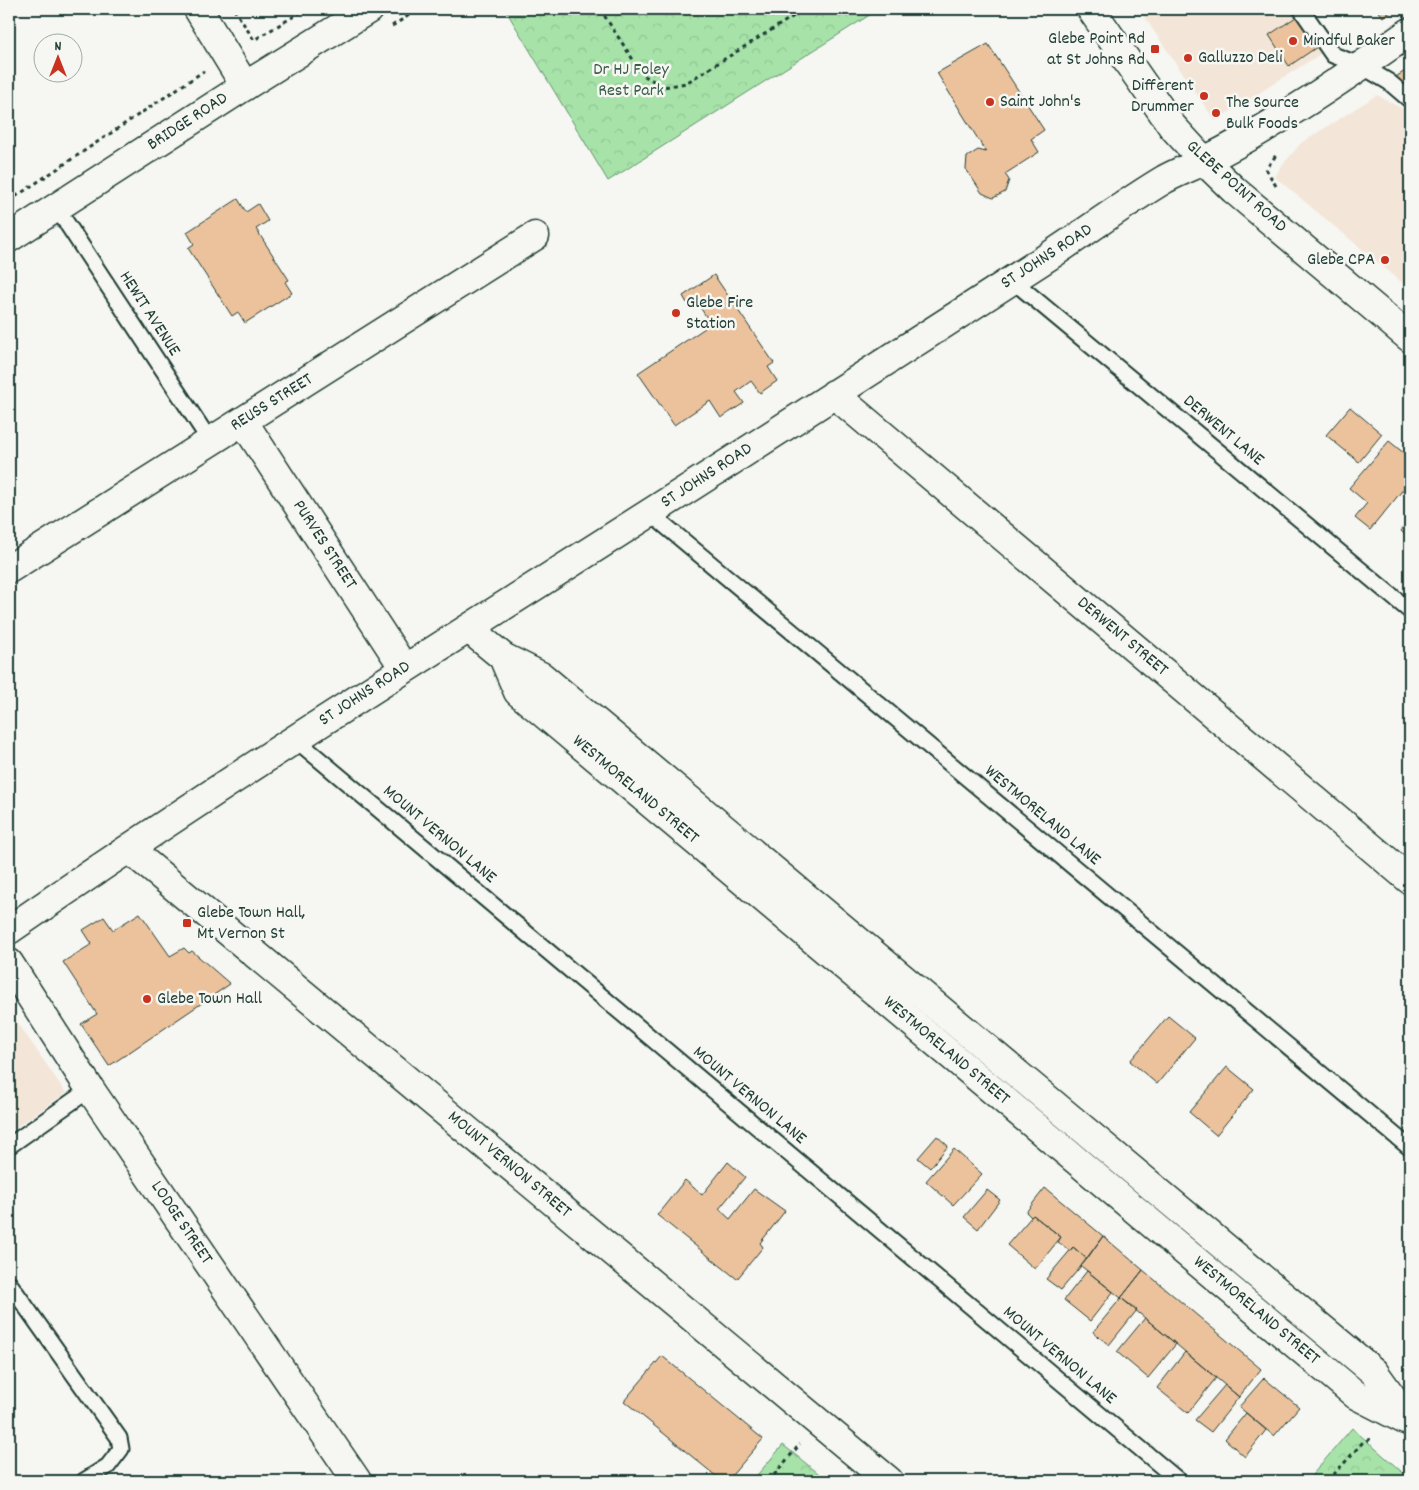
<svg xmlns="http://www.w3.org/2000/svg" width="1419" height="1490" font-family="Dekko,sans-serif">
  <defs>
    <pattern id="park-crowns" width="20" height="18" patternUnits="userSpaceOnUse" patternTransform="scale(1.25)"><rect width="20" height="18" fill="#a7e3a9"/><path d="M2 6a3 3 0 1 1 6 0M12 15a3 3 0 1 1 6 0" fill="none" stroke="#8fc492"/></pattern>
  </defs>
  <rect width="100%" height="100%" fill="#f6f6f2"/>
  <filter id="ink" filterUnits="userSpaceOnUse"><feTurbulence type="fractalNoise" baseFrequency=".02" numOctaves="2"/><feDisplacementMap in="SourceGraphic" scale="10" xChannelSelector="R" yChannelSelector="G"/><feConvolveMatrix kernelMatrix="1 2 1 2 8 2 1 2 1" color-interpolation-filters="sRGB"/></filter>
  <g filter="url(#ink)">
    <!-- built -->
    <path fill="#f3e6d8" d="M1139 9H1292L1322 53 1215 121Z
      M1377 95 1410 113V289L1275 177 1280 168 1301 143Z
      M9 1010 66 1093 9 1132Z"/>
    <!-- park -->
    <path fill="url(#park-crowns)" stroke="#63906e" d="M505 9H879L608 181Z
      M1352 1428 1410 1479V1481H1307Z
      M783 1445 828 1481H752Z"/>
    <!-- building -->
    <path fill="#ecc29c" stroke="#1f3d34" d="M1377 9H1395L1383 17Z
      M1296 17 1317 47 1289 66 1269 35Z
      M988 44 1044 130 1031 139 1039 152 1005 174 1009 180 1005 192 993 198 982 193 966 169 967 157 978 150 986 152 937 73Z
      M1410 68V92L1394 78Z
      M238 199 246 212 258 204 268 221 256 229 289 280 285 282 292 293 245 323 238 312 232 316 188 248 194 244 187 232Z
      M714 275 774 363 768 367 777 381 760 393 751 381 736 392 744 403 721 418 710 401 674 425 638 373 711 324 694 298 687 303 683 296Z
      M1350 407 1382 434 1359 462 1326 435Z
      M1389 441 1410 458V481L1370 530 1355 518 1367 503 1349 488Z
      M1410 520V539L1401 531Z
      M140 913 170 956 184 948 189 953 192 951 230 984 109 1066 81 1024 97 1014 63 962 92 944 83 930 104 917 113 930Z
      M1168 1016 1195 1038 1157 1084 1130 1061Z
      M1227 1067 1254 1089 1216 1135 1189 1112Z
      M937 1136 948 1146 930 1168 918 1158Z
      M954 1149 982 1174 953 1205 926 1181Z
      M728 1162 745 1177 719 1209 730 1219 754 1189 785 1211 760 1243 763 1247 737 1279 657 1215 685 1180 702 1195Z
      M1045 1188 1103 1236 1087 1259 1073 1247 1070 1251 1058 1242 1061 1237 1033 1215 1031 1217 1026 1212Z
      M987 1190 1000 1200 978 1229 964 1217Z
      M1033 1215 1061 1237 1035 1269 1007 1245Z
      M1103 1236 1143 1270 1121 1298 1081 1266Z
      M1073 1247 1087 1259 1061 1290 1046 1279Z
      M1143 1270 1261 1369 1239 1397 1121 1298Z
      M1087 1271 1113 1292 1090 1321 1064 1300Z
      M1121 1298 1137 1310 1109 1345 1093 1332Z
      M1145 1318 1176 1344 1148 1378 1117 1352Z
      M1185 1352 1216 1378 1188 1413 1157 1388Z
      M662 1356 763 1439 727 1481H722L624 1401Z
      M1264 1378 1299 1407 1274 1436 1239 1407Z
      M1225 1385 1239 1397 1211 1432 1195 1420Z
      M1246 1413 1266 1430 1245 1457 1225 1439Z"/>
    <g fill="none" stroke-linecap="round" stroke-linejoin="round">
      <defs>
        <path id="lane" d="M1301 9 1333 55 1362 66 1389 82 1410 100
          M56 207 210 441
          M1012 280 1410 611
          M650 513 1410 1148
          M295 739 1179 1481
          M9 1146 90 1089
          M9 1283 119 1438 121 1449 108 1466 84 1481"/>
        <path id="street" d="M198 9 245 86
          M834 394 1410 880
          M243 421 404 668
          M9 569 535 236
          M469 629 503 657 541 676 1374 1372 1410 1422
          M503 657 518 692 1356 1395 1405 1420
          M129 849 889 1481
          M9 930C257 758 516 600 770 436 860 378 950 320 1040 262 1082 235 1123 204 1165 179 1178 172 1191 167 1204 161
          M9 963 90 1089 357 1481"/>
        <path id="secondary" d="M1091 9 1172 126 1204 161 1234 190 1410 338
          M1204 161C1276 125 1344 78 1410 32"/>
        <path id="primary" d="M9 238 245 86 369 9"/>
      </defs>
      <!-- lane casing -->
      <use href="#lane" stroke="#1f3d34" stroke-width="19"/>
      <!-- street casing -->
      <use href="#street" stroke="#1f3d34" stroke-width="31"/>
      <!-- secondary casing -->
      <use href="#secondary" stroke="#1f3d34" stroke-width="31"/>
      <!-- primary casing -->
      <use href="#primary" stroke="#1f3d34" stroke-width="31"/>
      <!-- path -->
      <path stroke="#1f3d34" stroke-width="3" stroke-dasharray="4 4" stroke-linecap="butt" d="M234 9 254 40 306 9
        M535 9 538 14 546 9
        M600 9 643 75 664 87 686 83 805 9
        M397 15 407 9
        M392 26 419 9
        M1276 186 1266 169 1276 155
        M9 201 204 71
        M769 1481 800 1444
        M1328 1481 1363 1442 1370 1439"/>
      <!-- lane -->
      <use href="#lane" stroke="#f6f6f2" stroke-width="15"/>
      <!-- street -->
      <use href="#street" stroke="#f6f6f2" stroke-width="28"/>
      <!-- secondary -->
      <use href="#secondary" stroke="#f6f6f2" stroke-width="28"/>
      <!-- primary -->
      <use href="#primary" stroke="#f6f6f2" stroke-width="28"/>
    </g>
  </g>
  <!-- markers -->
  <g fill="#c8321e" stroke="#f6f6f2" stroke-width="2">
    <circle cx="1293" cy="41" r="5"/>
    <rect x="1150" y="44" width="10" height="10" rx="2.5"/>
    <circle cx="1188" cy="58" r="5"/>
    <circle cx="1204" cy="96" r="5"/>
    <circle cx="990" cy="102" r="5"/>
    <circle cx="1216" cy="113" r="5"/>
    <circle cx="1385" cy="260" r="5"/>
    <circle cx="676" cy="313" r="5"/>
    <rect x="182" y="918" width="10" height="10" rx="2.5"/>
    <circle cx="147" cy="999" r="5"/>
  </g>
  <g text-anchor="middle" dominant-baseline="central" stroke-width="5" stroke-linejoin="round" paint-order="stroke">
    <!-- poi labels -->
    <g font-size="18" fill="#1f3d34" stroke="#f6f6f2" text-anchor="start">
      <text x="1145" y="39" text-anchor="end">Glebe Point Rd<tspan x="1145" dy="21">at St Johns Rd</tspan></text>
      <text x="1303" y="41">Mindful Baker</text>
      <text x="1198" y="58">Galluzzo Deli</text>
      <text x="1194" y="86" text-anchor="end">Different<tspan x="1194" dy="21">Drummer</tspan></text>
      <text x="1000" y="102">Saint John's</text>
      <text x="1226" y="103">The Source<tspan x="1226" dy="21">Bulk Foods</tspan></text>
      <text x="1375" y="260" text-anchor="end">Glebe CPA</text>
      <text x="686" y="303">Glebe Fire<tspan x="686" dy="21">Station</tspan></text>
      <text x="197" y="913">Glebe Town Hall,<tspan x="197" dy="21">Mt Vernon St</tspan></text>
      <text x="157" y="999">Glebe Town Hall</text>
    </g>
    <!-- park labels -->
    <g font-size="18" fill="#3a5e4b" stroke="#f6f6f2">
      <text x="631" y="70">Dr HJ Foley<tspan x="631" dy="21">Rest Park</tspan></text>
    </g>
    <!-- street labels -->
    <g font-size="18" fill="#1f3d34" stroke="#f6f6f2">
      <text transform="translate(188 122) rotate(-33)">BRIDGE ROAD</text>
      <text transform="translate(1236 187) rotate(42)">GLEBE POINT ROAD</text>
      <text transform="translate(1047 257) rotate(-33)">ST JOHNS ROAD</text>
      <text transform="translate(149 314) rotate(57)">HEWIT AVENUE</text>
      <text transform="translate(272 403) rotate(-32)">REUSS STREET</text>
      <text transform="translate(1223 431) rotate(40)">DERWENT LANE</text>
      <text transform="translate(707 476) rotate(-33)">ST JOHNS ROAD</text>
      <text transform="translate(324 545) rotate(57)">PURVES STREET</text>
      <text transform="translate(1122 637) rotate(40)">DERWENT STREET</text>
      <text transform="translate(365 694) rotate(-33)">ST JOHNS ROAD</text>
      <text transform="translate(635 790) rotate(40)">WESTMORELAND STREET</text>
      <text transform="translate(1042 816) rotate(40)">WESTMORELAND LANE</text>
      <text transform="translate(439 835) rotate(40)">MOUNT VERNON LANE</text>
      <text transform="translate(946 1051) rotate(40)">WESTMORELAND STREET</text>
      <text transform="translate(749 1096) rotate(40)">MOUNT VERNON LANE</text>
      <text transform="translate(509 1165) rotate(40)">MOUNT VERNON STREET</text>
      <text transform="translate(181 1223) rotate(56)">LODGE STREET</text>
      <text transform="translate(1256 1311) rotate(40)">WESTMORELAND STREET</text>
      <text transform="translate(1059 1356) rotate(40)">MOUNT VERNON LANE</text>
    </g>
  </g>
  <!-- margin -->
  <rect width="1419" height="1490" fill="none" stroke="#f6f6f2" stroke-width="30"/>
  <rect x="15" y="15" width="1389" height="1460" fill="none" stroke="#1f3d34" stroke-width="2" filter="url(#ink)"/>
  <!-- north arrow -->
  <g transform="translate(58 58)"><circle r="24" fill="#f6f6f2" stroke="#a0aca6"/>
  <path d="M0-4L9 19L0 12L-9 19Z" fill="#c8321e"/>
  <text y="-8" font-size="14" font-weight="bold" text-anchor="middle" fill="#1f3d34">N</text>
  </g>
</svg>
